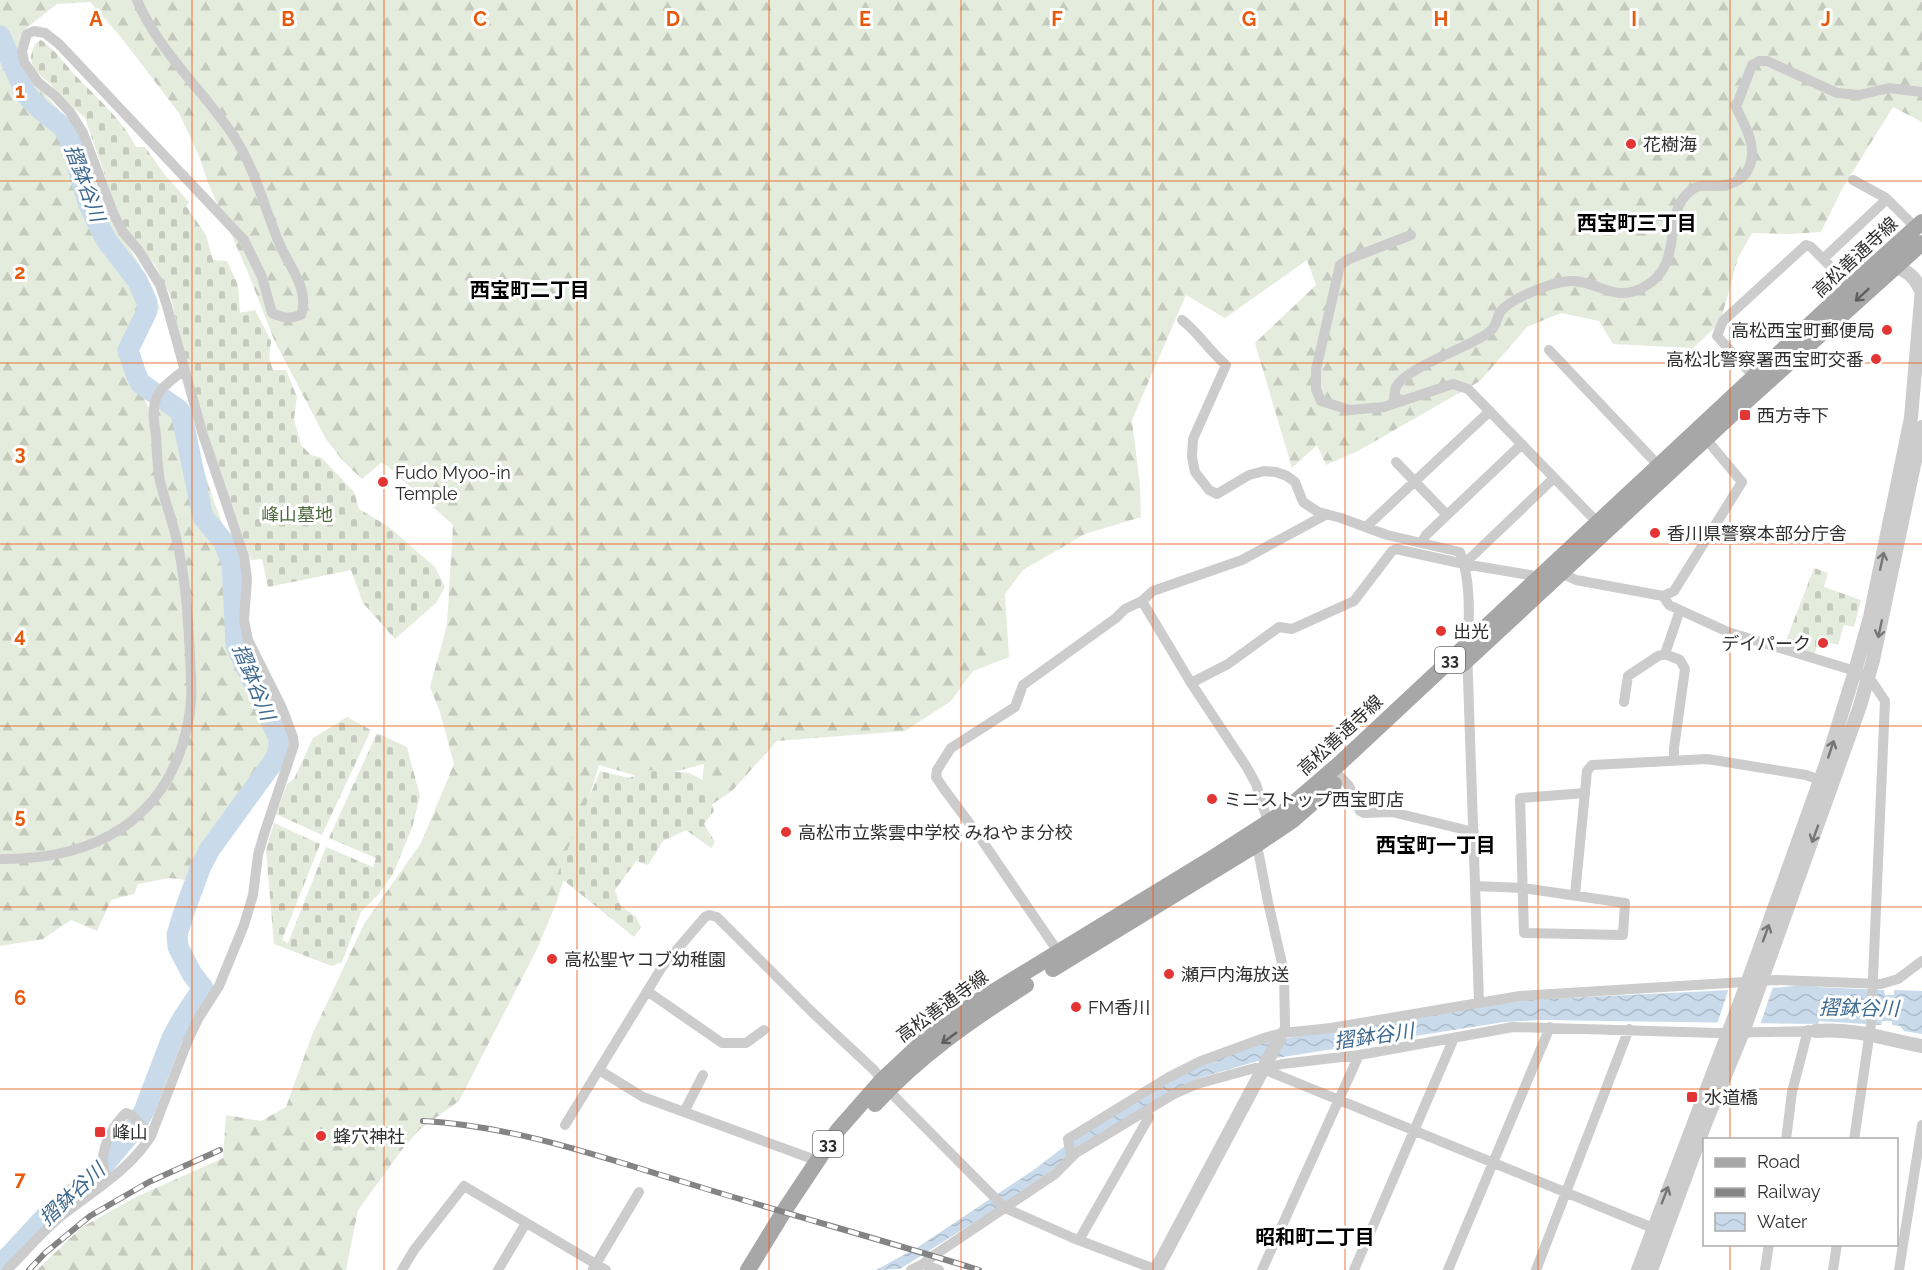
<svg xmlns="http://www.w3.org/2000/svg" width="1922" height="1270" font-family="Raleway,'Noto Sans JP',sans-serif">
  <defs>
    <pattern id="forest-firs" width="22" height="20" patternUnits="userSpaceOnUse" patternTransform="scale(1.5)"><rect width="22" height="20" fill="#e4ecdd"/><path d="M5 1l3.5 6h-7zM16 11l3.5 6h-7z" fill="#c4cbbe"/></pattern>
    <pattern id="cemetery-stones" width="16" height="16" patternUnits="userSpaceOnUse" patternTransform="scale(1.5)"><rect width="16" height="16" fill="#e4ecdd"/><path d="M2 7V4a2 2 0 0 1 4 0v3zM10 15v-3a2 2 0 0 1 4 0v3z" fill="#c4cbbe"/></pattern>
    <pattern id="water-waves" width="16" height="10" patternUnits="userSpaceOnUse" patternTransform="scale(1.5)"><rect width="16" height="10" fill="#c9dbeb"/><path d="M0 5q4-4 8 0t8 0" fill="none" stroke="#adbcca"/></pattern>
  </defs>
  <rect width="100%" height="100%" fill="#fff"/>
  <!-- forest -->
  <path fill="url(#forest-firs)" d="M0 0H1922V122L1893 107 1842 189 1821 232 1789 234 1752 233 1738 258 1720 323 1693 348 1613 344 1599 321 1561 313 1527 327 1480 381 1358 451 1326 465 1317 445 1292 468 1255 343 1316 285 1307 260 1225 318 1186 295 1132 420 1140 486 1141 517 1085 534 1023 570 1005 594 1009 657 973 671 951 701 905 731 777 741 732 791 688 820 701 795 704 764 648 779 599 765 556 904 536 951 459 1101 420 1129 404 1147 358 1210 346 1270H37L82 1227 136 1197 223 1158 226 1115 261 1121 286 1107 312 1035 364 924 421 843 454 764 440 712 430 687 447 625 453 525 386 465 381 463 362 479 343 461 326 439 275 342 247 270 208 183 199 156 179 113 120 36 90 2 57 4 24 30 17 55 31 78 74 128 106 210 140 265 160 308 143 326 128 359 148 407 180 397 215 504 239 569 236 612 238 645 276 715 283 744 281 758 210 858 188 880 169 878 138 884 134 894 111 900 97 931 71 920 43 939 0 946Z"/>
  <!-- cemetery -->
  <path fill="url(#cemetery-stones)" d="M41 40C54 49 63 61 73 73 95 96 122 119 136 147H145L165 175 189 202 186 206 206 235 213 260 227 261 238 285 240 313 255 310 271 341 269 358 273 370H286L297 397 294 419 301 445 311 455 322 458 354 492 359 509 389 527 435 567 445 587 436 603 395 639 363 603 351 570 268 587 262 559 251 560 199 412 170 295 155 265 129 235 119 216 85 118 56 92C50 79 33 75 31 59 30 55 34 48 35 44Z
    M1814 568 1828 573 1824 587 1861 600 1854 627 1844 625 1838 645 1819 640 1814 655 1784 646Z
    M347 717 371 730 322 835 276 814 287 784 294 779 313 738Z
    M377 733 407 747 420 796 412 828 393 874 378 895 361 912 342 962 332 966 274 944 266 850 274 823 320 844 282 940 288 943 326 847 373 867 376 858 329 838Z
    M651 770 689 773 706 782 714 811 704 824 715 842 711 848 686 830 663 841 648 865 636 861 615 890 620 905 636 917 641 927 634 937 557 875 600 771 629 778Z"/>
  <!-- water -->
  <path fill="url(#water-waves)" d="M1817 984V987L1884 990 1885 995H1894V990L1922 991V1034L1904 1031 1900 1026 1892 1025V1021H1882L1881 1025 1819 1021 1818 1024 1540 1020 1504 1022 1258 1061 1196 1079 1090 1140 1049 1172 995 1209 900 1269 876 1270 918 1247 1032 1171 1073 1140 1165 1083 1213 1060 1268 1041 1526 1000 1772 988Z"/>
  <!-- pier -->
  <path fill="#fff" d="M1773 987 1760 1025 1717 1024 1729 988Z"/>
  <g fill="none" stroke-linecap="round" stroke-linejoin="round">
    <!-- river -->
    <path stroke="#c9dbeb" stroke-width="21" d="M0 36 26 94 40 109 63 127 69 138 89 205 101 230 107 241 137 280 147 302V311L128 350 136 374 140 383 179 410 182 416 203 517 223 541 232 562 236 645 278 736C280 746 279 752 274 761L210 849 201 866 183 915 177 935 178 947 192 974 203 988 183 1018 172 1038 144 1111 134 1129 93 1178 46 1216 0 1266"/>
    <!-- minor -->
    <path stroke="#ccc" stroke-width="10" d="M1853 180 1886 198 1916 228
      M1411 235 1349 259 1340 265 1316 370V389L1321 401 1350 410 1384 407 1453 384 1468 389 1597 522
      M1823 259 1887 199
      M1182 320C1199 333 1209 351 1226 365L1193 439 1192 457 1195 472 1209 490 1217 494 1249 475 1264 471 1276 472 1287 476 1295 482 1303 502 1318 512 1341 518 1387 535 1460 552C1475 592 1466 636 1468 678 1472 786 1476 894 1479 1002
      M1549 350 1659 466
      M1758 381 1717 336 1723 321 1806 245 1811 247 1851 287
      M1403 401 1394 396C1395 393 1395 390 1396 387 1405 369 1460 350 1478 339 1484 336 1492 331 1495 325 1497 321 1498 316 1500 312 1511 298 1552 282 1570 281 1598 280 1614 304 1644 287 1686 264 1661 216 1689 192 1700 182 1706 187 1718 186 1729 185 1740 182 1746 173 1761 151 1745 126 1735 105L1738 102 1752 65 1759 61H1767L1837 93 1859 95 1889 88 1922 92
      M1396 462 1447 515
      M1366 527 1490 411
      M1422 542 1426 535 1522 444
      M1464 564 1554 478
      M1561 573 1576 580 1663 596 1669 605 1728 632 1855 671 1873 683 1885 701 1871 1024 1854 1140
      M1663 596 1674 591 1742 482 1706 439
      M1142 601 1153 591 1242 560 1327 514
      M1665 654 1680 610
      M1191 683 1228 664 1279 627 1292 629 1354 601 1392 551 1396 549 1464 564 1530 575 1535 581
      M1624 702 1628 676 1658 656 1665 654 1680 660 1685 669 1674 748V760
      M1341 777 1349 786 1360 811 1364 813 1392 812 1474 832
      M1256 845 1259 855 1268 902 1284 972 1285 1027 1280 1038
      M0 859C94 860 168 821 188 723 193 700 191 678 190 655 188 618 186 583 178 546 174 524 165 503 160 481 157 466 157 450 156 435 154 423 152 411 156 399 159 388 176 377 184 370
      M1475 886 1523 888 1625 903 1623 935 1524 933 1520 798 1585 793
      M1575 895 1587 771 1592 765 1707 759 1806 775 1825 782
      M1061 956 979 836 944 789 936 777 937 770 951 748 1015 707 1023 685 1116 618 1125 609 1142 601 1191 683 1246 766 1256 784 1268 822
      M647 991 722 1043H746L764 1030
      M1263 1069 1653 1228
      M599 1070 643 1097 810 1158
      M684 1112 703 1075
      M565 1125 662 967 705 917 709 915 717 917 814 1014 874 1070 893 1095 1005 1208 1073 1238 1157 1270
      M1786 1140 1792 1092 1808 1030
      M1071 1158 1068 1139 1169 1077 1201 1061 1267 1037 1283 1033 1331 1028 1520 996 1776 980 1881 984 1898 979 1922 961
      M106 1182C105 1175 104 1168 103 1162 102 1146 114 1124 126 1113L132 1115 151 1136
      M1079 1240 1149 1117 1147 1111
      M923 1264 939 1270
      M593 1269 639 1192
      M7 1270C24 1253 41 1233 60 1217 91 1192 129 1171 151 1136L188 1040 198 1019 219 986 244 925 253 895 258 855 264 834 294 745 293 737 282 708 248 640 244 620 247 579 244 556 202 432 167 306 160 285 139 251 123 232 114 215 83 133 70 112 55 96 38 82 24 62 22 51 27 34 34 31 45 33 59 44 244 240 262 277 272 313C283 318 289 319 301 315 310 291 291 269 281 247 265 211 256 171 235 138 204 91 158 51 137 0
      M402 1270 414 1250 464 1186 606 1270
      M498 1270 526 1223
      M911 1270 923 1264 933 1256 1055 1174 1076 1153 1174 1094 1197 1084 1255 1068 1263 1069 1282 1064 1359 1055 1513 1027 1717 1033 1815 1031
      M1262 1270 1359 1055
      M1354 1270 1454 1038
      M1448 1270 1550 1027
      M1536 1270 1629 1029
      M1765 1270 1769 1244
      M1833 1270 1837 1244
      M1899 1270 1922 1125"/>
    <!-- tertiary -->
    <path stroke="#ccc" stroke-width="14" d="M1894 266C1909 272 1915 277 1921 291
      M1815 1031C1857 1028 1883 1039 1922 1046
      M1156 1270 1279 1039
      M1638 1270 1748 981 1827 761 1855 671 1870 617 1911 418 1922 288
      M1651 1270 1705 1124 1743 1032 1860 706 1873 660 1922 427"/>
    <!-- primary -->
    <path stroke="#a7a7a7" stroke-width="16" d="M1463 664 1739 408 1922 243
      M1053 969 1256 845 1293 820 1334 784
      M875 1104C919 1056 971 1020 1026 985
      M748 1270 786 1208 838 1130 882 1080 930 1035 978 1001 1214 857 1281 814 1338 765 1865 273 1922 222"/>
    <defs>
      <path id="rail" d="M423 1121C514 1126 601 1157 687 1183 784 1213 882 1240 979 1270
        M29 1270 45 1253 90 1216 149 1182 220 1150"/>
    </defs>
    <!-- rail casing -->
    <use href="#rail" stroke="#848484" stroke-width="6"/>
    <!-- rail -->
    <use href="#rail" stroke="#fff" stroke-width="4" stroke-dasharray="11" stroke-linecap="butt"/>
  </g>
  <!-- one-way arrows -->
  <defs><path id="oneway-shaft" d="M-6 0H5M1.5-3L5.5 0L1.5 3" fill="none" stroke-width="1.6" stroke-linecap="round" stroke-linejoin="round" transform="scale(1.5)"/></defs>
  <g stroke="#5f5f5f">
    <use href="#oneway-shaft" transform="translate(1862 295) rotate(137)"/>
    <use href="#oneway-shaft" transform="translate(949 1038) rotate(144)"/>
  </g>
  <g stroke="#767676">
    <use href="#oneway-shaft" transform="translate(1882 561) rotate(-78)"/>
    <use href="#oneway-shaft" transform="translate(1880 629) rotate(102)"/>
    <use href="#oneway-shaft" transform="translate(1831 749) rotate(-72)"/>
    <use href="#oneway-shaft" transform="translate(1815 834) rotate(110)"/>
    <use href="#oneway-shaft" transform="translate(1766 933) rotate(-70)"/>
    <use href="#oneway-shaft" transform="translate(1665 1195) rotate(-69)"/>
  </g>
  <!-- grid -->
  <path fill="none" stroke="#e8590c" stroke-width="1.5" stroke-opacity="0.55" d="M192 0V1270M384 0V1270M577 0V1270M769 0V1270M961 0V1270M1153 0V1270M1345 0V1270M1538 0V1270M1730 0V1140M0 181H1922M0 363H1922M0 544H1922M0 726H1922M0 907H1922M0 1089H1922M1730 1244V1270"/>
  <!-- markers -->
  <g fill="#e33534" stroke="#fff" stroke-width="2">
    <circle cx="1631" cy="144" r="6"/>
    <circle cx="1887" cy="330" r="6"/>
    <circle cx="1876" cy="359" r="6"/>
    <rect x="1739" y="409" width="12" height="12" rx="3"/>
    <circle cx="383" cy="482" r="6"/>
    <circle cx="1655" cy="533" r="6"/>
    <circle cx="1441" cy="631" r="6"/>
    <circle cx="1823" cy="643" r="6"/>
    <circle cx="1212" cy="799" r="6"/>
    <circle cx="786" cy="832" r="6"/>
    <circle cx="552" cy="959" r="6"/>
    <circle cx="1169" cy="974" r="6"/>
    <circle cx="1076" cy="1007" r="6"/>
    <rect x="1686" y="1091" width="12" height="12" rx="3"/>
    <rect x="94" y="1126" width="12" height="12" rx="3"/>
    <circle cx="321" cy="1136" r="6"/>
  </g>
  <g text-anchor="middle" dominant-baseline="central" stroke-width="6" stroke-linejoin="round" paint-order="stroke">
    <!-- shield labels -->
    <g fill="#fff" stroke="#6d6d6d" stroke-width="1.5">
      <rect x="1435" y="647" width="30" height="26" rx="4.5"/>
      <rect x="813" y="1131" width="30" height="26" rx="4.5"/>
    </g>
    <g font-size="16" font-weight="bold" fill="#2f2f2f">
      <text x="1450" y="660">33</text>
      <text x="828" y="1144">33</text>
    </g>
    <!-- poi labels -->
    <g font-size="18" fill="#2f2f2f" stroke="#fff" text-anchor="start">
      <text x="1643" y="144">花樹海</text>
      <text x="1875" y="330" text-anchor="end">高松西宝町郵便局</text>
      <text x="1864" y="359" text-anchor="end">高松北警察署西宝町交番</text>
      <text x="1757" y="415">西方寺下</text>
      <text x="395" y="472">Fudo Myoo-in<tspan x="395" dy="21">Temple</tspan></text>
      <text x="1667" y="533">香川県警察本部分庁舎</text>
      <text x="1453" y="631">出光</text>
      <text x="1811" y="643" text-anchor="end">デイパーク</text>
      <text x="1224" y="799">ミニストップ西宝町店</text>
      <text x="798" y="832">高松市立紫雲中学校 みねやま分校</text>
      <text x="564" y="959">高松聖ヤコブ幼稚園</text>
      <text x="1181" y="974">瀬戸内海放送</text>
      <text x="1088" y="1007">FM香川</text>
      <text x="1704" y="1097">水道橋</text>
      <text x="112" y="1132">峰山</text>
      <text x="333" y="1136">蜂穴神社</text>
    </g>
    <!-- street labels -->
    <g font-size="18" fill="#2f2f2f" stroke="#fff">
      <text transform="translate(1855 257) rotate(-43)">高松善通寺線</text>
      <text transform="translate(1340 735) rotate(-43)">高松善通寺線</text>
      <text transform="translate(942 1006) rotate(-36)">高松善通寺線</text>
    </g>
    <!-- park labels -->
    <g font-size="18" fill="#4e6a3d" stroke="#fff">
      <text x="297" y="514">峰山墓地</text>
    </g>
    <!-- water labels -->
    <g font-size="20" font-style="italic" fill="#3e6990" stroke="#fff">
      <text transform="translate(85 183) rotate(70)">摺鉢谷川</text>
      <text transform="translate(254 682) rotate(68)">摺鉢谷川</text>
      <text transform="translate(1859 1008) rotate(1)">摺鉢谷川</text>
      <text transform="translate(1374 1036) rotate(-8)">摺鉢谷川</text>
      <text transform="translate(72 1194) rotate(-43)">摺鉢谷川</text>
    </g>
    <!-- neighbourhood labels -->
    <g font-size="20" font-weight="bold" fill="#000" stroke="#fff">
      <text x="1637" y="223">西宝町三丁目</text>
      <text x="530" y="290">西宝町二丁目</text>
      <text x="1436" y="845">西宝町一丁目</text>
      <text x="1315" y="1237">昭和町二丁目</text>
    </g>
  </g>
  <g font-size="20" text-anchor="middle" font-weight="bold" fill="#e8590c" stroke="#fff" stroke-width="6" stroke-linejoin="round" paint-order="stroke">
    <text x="96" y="26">A</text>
    <text x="288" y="26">B</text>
    <text x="480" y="26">C</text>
    <text x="673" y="26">D</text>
    <text x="865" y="26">E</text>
    <text x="1057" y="26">F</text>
    <text x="1249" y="26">G</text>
    <text x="1441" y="26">H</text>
    <text x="1634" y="26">I</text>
    <text x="1826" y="26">J</text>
    <text x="20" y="98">1</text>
    <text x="20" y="279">2</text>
    <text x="20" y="460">3</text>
    <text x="20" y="642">4</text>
    <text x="20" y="823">5</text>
    <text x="20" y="1005">6</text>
    <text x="20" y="1186">7</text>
  </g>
  <!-- legend -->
  <rect x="1703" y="1138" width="195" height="108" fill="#ffffff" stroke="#acacac" stroke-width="1.5"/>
  <rect x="1715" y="1158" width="30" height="9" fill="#a7a7a7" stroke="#acacac" stroke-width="1.5"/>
  <text x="1757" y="1168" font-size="18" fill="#2f2f2f">Road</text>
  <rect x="1715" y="1188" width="30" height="9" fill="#848484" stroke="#acacac" stroke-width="1.5"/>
  <text x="1757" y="1198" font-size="18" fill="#2f2f2f">Railway</text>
  <rect x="1715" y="1213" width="30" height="18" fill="url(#water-waves)" stroke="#acacac" stroke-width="1.5"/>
  <text x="1757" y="1228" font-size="18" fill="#2f2f2f">Water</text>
</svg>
